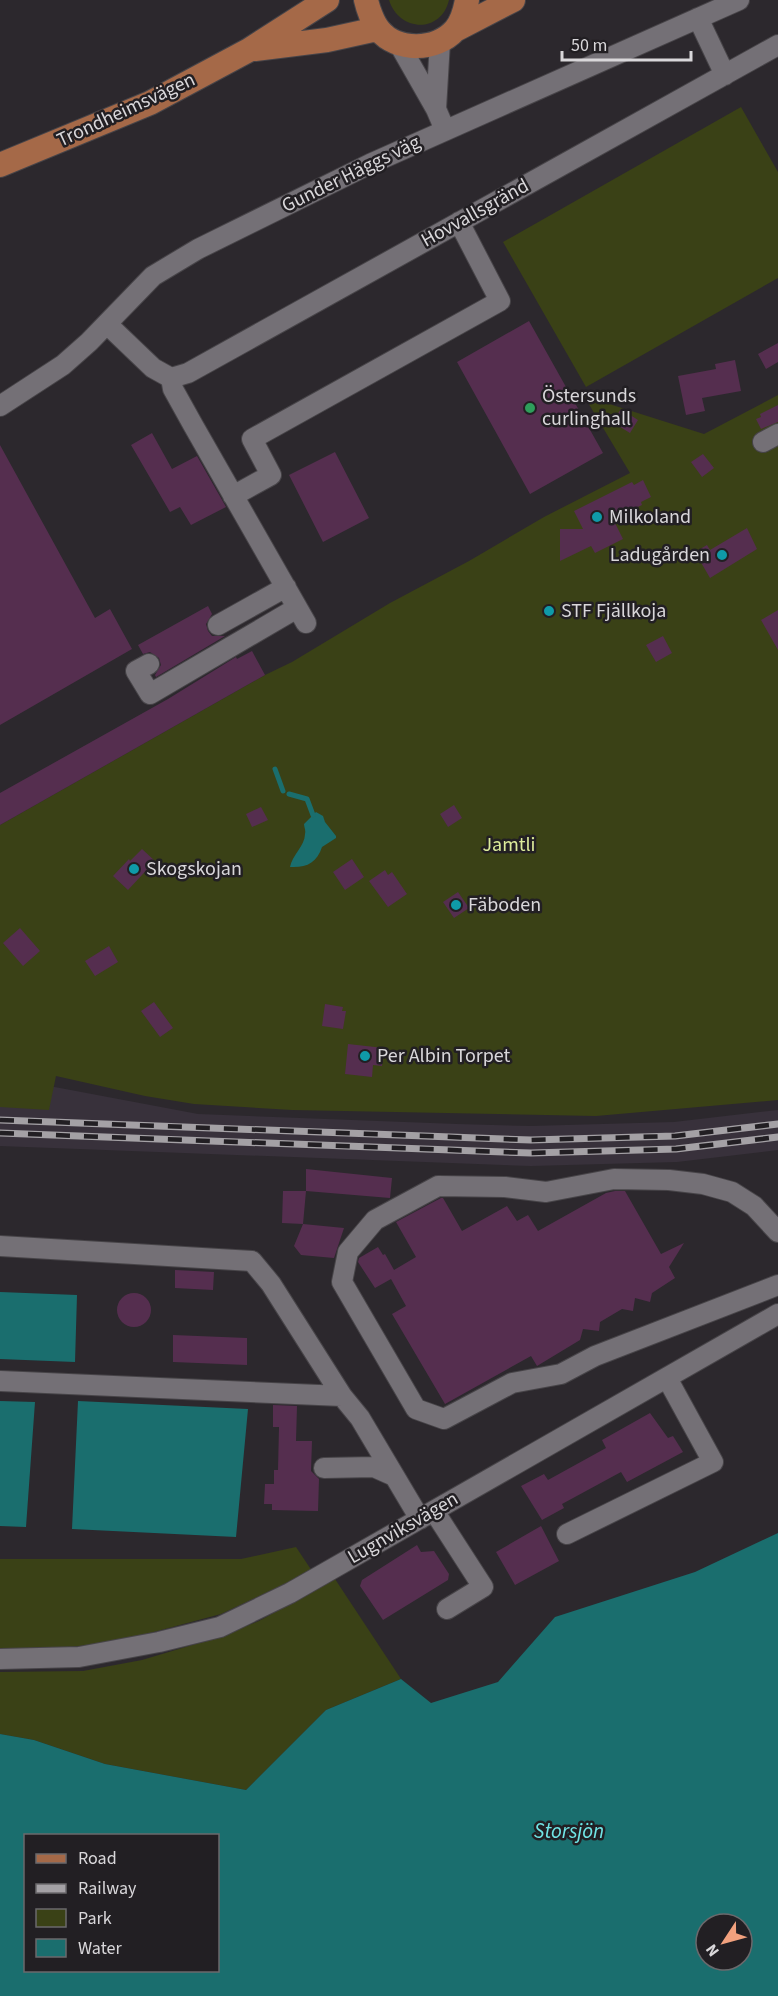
<svg xmlns="http://www.w3.org/2000/svg" width="778" height="1996" font-family="'Source Sans 3',sans-serif">
  <rect width="100%" height="100%" fill="#2c282d"/>
  <!-- built -->
  <path fill="#38313b" d="M0 1082 44 1085 198 1114 457 1124 531 1126 674 1122 778 1110V1150L677 1162 531 1166 0 1146Z"/>
  <!-- green -->
  <path fill="#3a4116" d="M389 0H449C441 34 399 32 389 0Z
    M741 107 778 172V278L586 387 503 242Z
    M778 395V1100L596 1116 292 1110 194 1104 145 1096 56 1076 49 1110 0 1107V825L265 675 292 662 390 603 469 561 544 517 630 473 584 396 704 434Z
    M296 1547 312 1571 221 1614 120 1641 31 1652 0 1651V1559H241Z
    M335 1579 401 1679 326 1710 246 1790 105 1764 34 1740 0 1734V1672L83 1671 142 1660 209 1640 259 1621Z"/>
  <!-- water -->
  <path fill="#1a6e6e" fill-rule="evenodd" d="M316 812 323 816 325 822 336 836V838L322 847C317 863 306 868 290 867 292 855 305 846 305 834 306 830 304 827 304 824Z
    M0 1292 77 1295 75 1362 0 1359Z
    M0 1401 35 1402 26 1527 0 1526Z
    M78 1401 248 1409 236 1537 72 1529Z
    M778 1533V1996H0V1734L34 1740 105 1764 246 1790 326 1710 401 1679 431 1703 498 1682 555 1617 695 1572ZM26 1836H218V1970H26ZM706 1924H742V1960H706Z"/>
  <g fill="none" stroke-linecap="round" stroke-linejoin="round">
    <!-- stream -->
    <path stroke="#1a6e6e" stroke-width="5" d="M275 769 283 791
      M289 794 307 799 313 815"/>
  </g>
  <!-- building -->
  <path fill="#552e4f" d="M529 321 603 453 530 494 457 362Z
    M778 343V362L766 369 758 354Z
    M735 360 741 391 702 398 705 411 686 415 678 376 716 369 715 364Z
    M778 405V422L761 429 756 419 761 417 760 414Z
    M621 409 638 420 630 433 612 422Z
    M152 433 172 469 197 456 226 507 191 525 180 507 170 512 131 445Z
    M0 445 95 618 110 609 132 649 0 725Z
    M335 452 369 518 323 542 289 475Z
    M703 454 714 468 702 477 691 462Z
    M643 480 651 497 641 502 642 505 613 519 623 539 595 553 591 546 560 561V529H583L574 511 632 482 634 485Z
    M747 528 757 549 710 578 695 552 707 545 710 550Z
    M208 606 212 614 206 624 208 631 212 636H225L156 677 155 675 161 665 159 658 150 652 143 654 138 645Z
    M778 610V650L761 620Z
    M663 636 672 653 656 662 646 645Z
    M252 651 265 675 0 825V793L168 699 236 657 237 659Z
    M454 805 462 818 448 827 440 814Z
    M261 807 268 820 252 827 246 814Z
    M142 849 155 861 128 890 113 876 129 859 130 861Z
    M352 859 364 877 345 890 333 872Z
    M385 870 388 875 392 872 407 894 388 907 369 881Z
    M458 892 469 908 454 918 443 902Z
    M20 928 40 951 23 966 3 943Z
    M109 946 118 962 95 976 85 961Z
    M154 1002 173 1028 160 1037 141 1011Z
    M325 1004 343 1007 342 1011H346L343 1029 322 1026Z
    M348 1044 384 1048 382 1066 373 1065 372 1077 345 1074Z
    M306 1169 392 1178 390 1198 306 1191Z
    M283 1191H306L303 1224 282 1223Z
    M615 1191H625L661 1254 684 1243 669 1267 675 1278 652 1293 650 1302 635 1298 633 1311 622 1309 600 1322 599 1331 583 1329 580 1340 537 1366 531 1356 445 1404 392 1314 406 1306 391 1279 375 1288 358 1262 359 1258 378 1247 383 1255 385 1254 394 1270 416 1257 396 1222 441 1198H443L462 1231 507 1206 517 1221 528 1215 538 1231 606 1193Z
    M303 1224 344 1228 334 1258 301 1255 294 1246Z
    M175 1270 214 1272 213 1290 175 1288Z
    M117 1310a17 17 0 1 1 34 0a17 17 0 1 1-34 0Z
    M173 1335 247 1338V1365L173 1362Z
    M273 1405 297 1406 296 1441H312L311 1471 319 1479 318 1511 272 1510V1504H264L265 1484H274V1470H278L279 1427H273Z
    M650 1413 668 1438 673 1436 683 1452 627 1482 621 1472 562 1504 564 1508 542 1520 521 1486 544 1474 548 1480 606 1448 602 1440Z
    M541 1526 559 1561 515 1585 496 1552Z
    M417 1545 421 1552 434 1551 449 1574 448 1580 383 1620 360 1586 362 1580Z"/>
  <g fill="none" stroke-linecap="round" stroke-linejoin="round">
    <defs>
      <path id="minor" d="M698 18 725 75
        M399 44 436 109 445 130
        M436 109 440 42
        M107 324 153 368 171 378 188 373 778 45
        M171 378 173 389 193 425 306 623
        M0 406 63 365 89 342 153 276 198 249 370 164 739 0
        M763 442 778 434
        M233 496 271 475 252 439 500 301 459 222
        M218 625 286 587
        M149 664 136 671 150 694 297 608
        M778 1232 754 1206 732 1192 703 1184 669 1180 614 1179 546 1192 505 1187 438 1186 375 1220 348 1252 342 1282 416 1409 444 1419 512 1383 561 1374 595 1356 778 1285
        M0 1246 252 1261 271 1284 342 1396 360 1418 420 1519
        M0 1381 342 1396
        M324 1468 374 1467 392 1475
        M434 1511 483 1587 447 1609
        M567 1534 713 1462 667 1378
        M0 1659 79 1657 159 1642 220 1627 290 1593 778 1314"/>
      <path id="major" d="M366 0C368 9 373 23 379 30 397 52 436 51 455 30 462 22 465 11 467 0
        M455 30 513 0
        M255 49 327 40 377 29
        M0 165 150 103 249 50 327 0"/>
    </defs>
    <!-- minor casing -->
    <use href="#minor" stroke="#474448" stroke-width="22"/>
    <!-- major casing -->
    <use href="#major" stroke="#474448" stroke-width="26"/>
    <!-- minor -->
    <use href="#minor" stroke="#747076" stroke-width="20"/>
    <!-- major -->
    <use href="#major" stroke="#a56948" stroke-width="24"/>
    <defs>
      <path id="rail" d="M0 1120 531 1140 675 1136 778 1124
        M0 1133 531 1153 676 1149 778 1137"/>
    </defs>
    <!-- rail casing -->
    <use href="#rail" stroke="#a4a1a5" stroke-width="7"/>
    <!-- rail -->
    <use href="#rail" stroke="#221f23" stroke-width="4.5" stroke-dasharray="14" stroke-linecap="butt"/>
  </g>
  <!-- markers -->
  <circle fill="#2e9e5b" stroke="#221f23" stroke-width="2" cx="530" cy="408" r="6"/>
  <g fill="#0f9aa8" stroke="#221f23" stroke-width="2">
    <circle cx="597" cy="517" r="6"/>
    <circle cx="722" cy="555" r="6"/>
    <circle cx="549" cy="611" r="6"/>
    <circle cx="134" cy="869" r="6"/>
    <circle cx="456" cy="905" r="6"/>
    <circle cx="365" cy="1056" r="6"/>
  </g>
  <g text-anchor="middle" dominant-baseline="central" stroke-width="5" stroke-linejoin="round" paint-order="stroke">
    <!-- street labels -->
    <g font-size="20" fill="#d9d7da" stroke="#221f23">
      <text transform="translate(126 110) rotate(-25)">Trondheimsvägen</text>
      <text transform="translate(351 174) rotate(-26)">Gunder Häggs väg</text>
      <text transform="translate(475 213) rotate(-29)">Hovvallsgränd</text>
      <text transform="translate(403 1528) rotate(-30)">Lugnviksvägen</text>
    </g>
    <!-- poi labels -->
    <g font-size="20" fill="#d9d7da" stroke="#221f23" text-anchor="start">
      <text x="542" y="396">Östersunds<tspan x="542" dy="23">curlinghall</tspan></text>
      <text x="609" y="517">Milkoland</text>
      <text x="710" y="555" text-anchor="end">Ladugården</text>
      <text x="561" y="611">STF Fjällkoja</text>
      <text x="146" y="869">Skogskojan</text>
      <text x="468" y="905">Fäboden</text>
      <text x="377" y="1056">Per Albin Torpet</text>
    </g>
    <!-- park labels -->
    <g font-size="20" fill="#dceb9a" stroke="#221f23">
      <text x="509" y="845">Jamtli</text>
    </g>
    <!-- water labels -->
    <g font-size="21" font-style="italic" fill="#71e6e6" stroke="#221f23">
      <text x="569" y="1831">Storsjön</text>
    </g>
  </g>
  <!-- legend -->
  <rect x="24" y="1834" width="195" height="138" fill="#221f23" stroke="#6b696c" stroke-width="1.5"/>
  <rect x="36" y="1854" width="30" height="9" fill="#a56948" stroke="#6b696c" stroke-width="1.5"/>
  <text x="78" y="1864" font-size="18" fill="#d9d7da">Road</text>
  <rect x="36" y="1884" width="30" height="9" fill="#a4a1a5" stroke="#6b696c" stroke-width="1.5"/>
  <text x="78" y="1894" font-size="18" fill="#d9d7da">Railway</text>
  <rect x="36" y="1909" width="30" height="18" fill="#3a4116" stroke="#6b696c" stroke-width="1.5"/>
  <text x="78" y="1924" font-size="18" fill="#d9d7da">Park</text>
  <rect x="36" y="1939" width="30" height="18" fill="#1a6e6e" stroke="#6b696c" stroke-width="1.5"/>
  <text x="78" y="1954" font-size="18" fill="#d9d7da">Water</text>
  <!-- north arrow -->
  <g transform="translate(724 1942) rotate(234)"><circle r="28" fill="#221f23" stroke="#6b696c" stroke-width="1.5"/>
  <path d="M0-4.5L10 22L0 15L-10 22Z" fill="#f2a17e"/>
  <text y="-9" font-size="16" font-weight="bold" text-anchor="middle" fill="#d9d7da">N</text>
  </g>
  <!-- scale -->
  <path d="M562 51v9h129v-9" fill="none" stroke="#d9d7da" stroke-width="3"/>
  <text x="571" y="51" font-size="18" fill="#d9d7da" stroke="#221f23" stroke-width="4.5" paint-order="stroke">50 m</text>
</svg>
